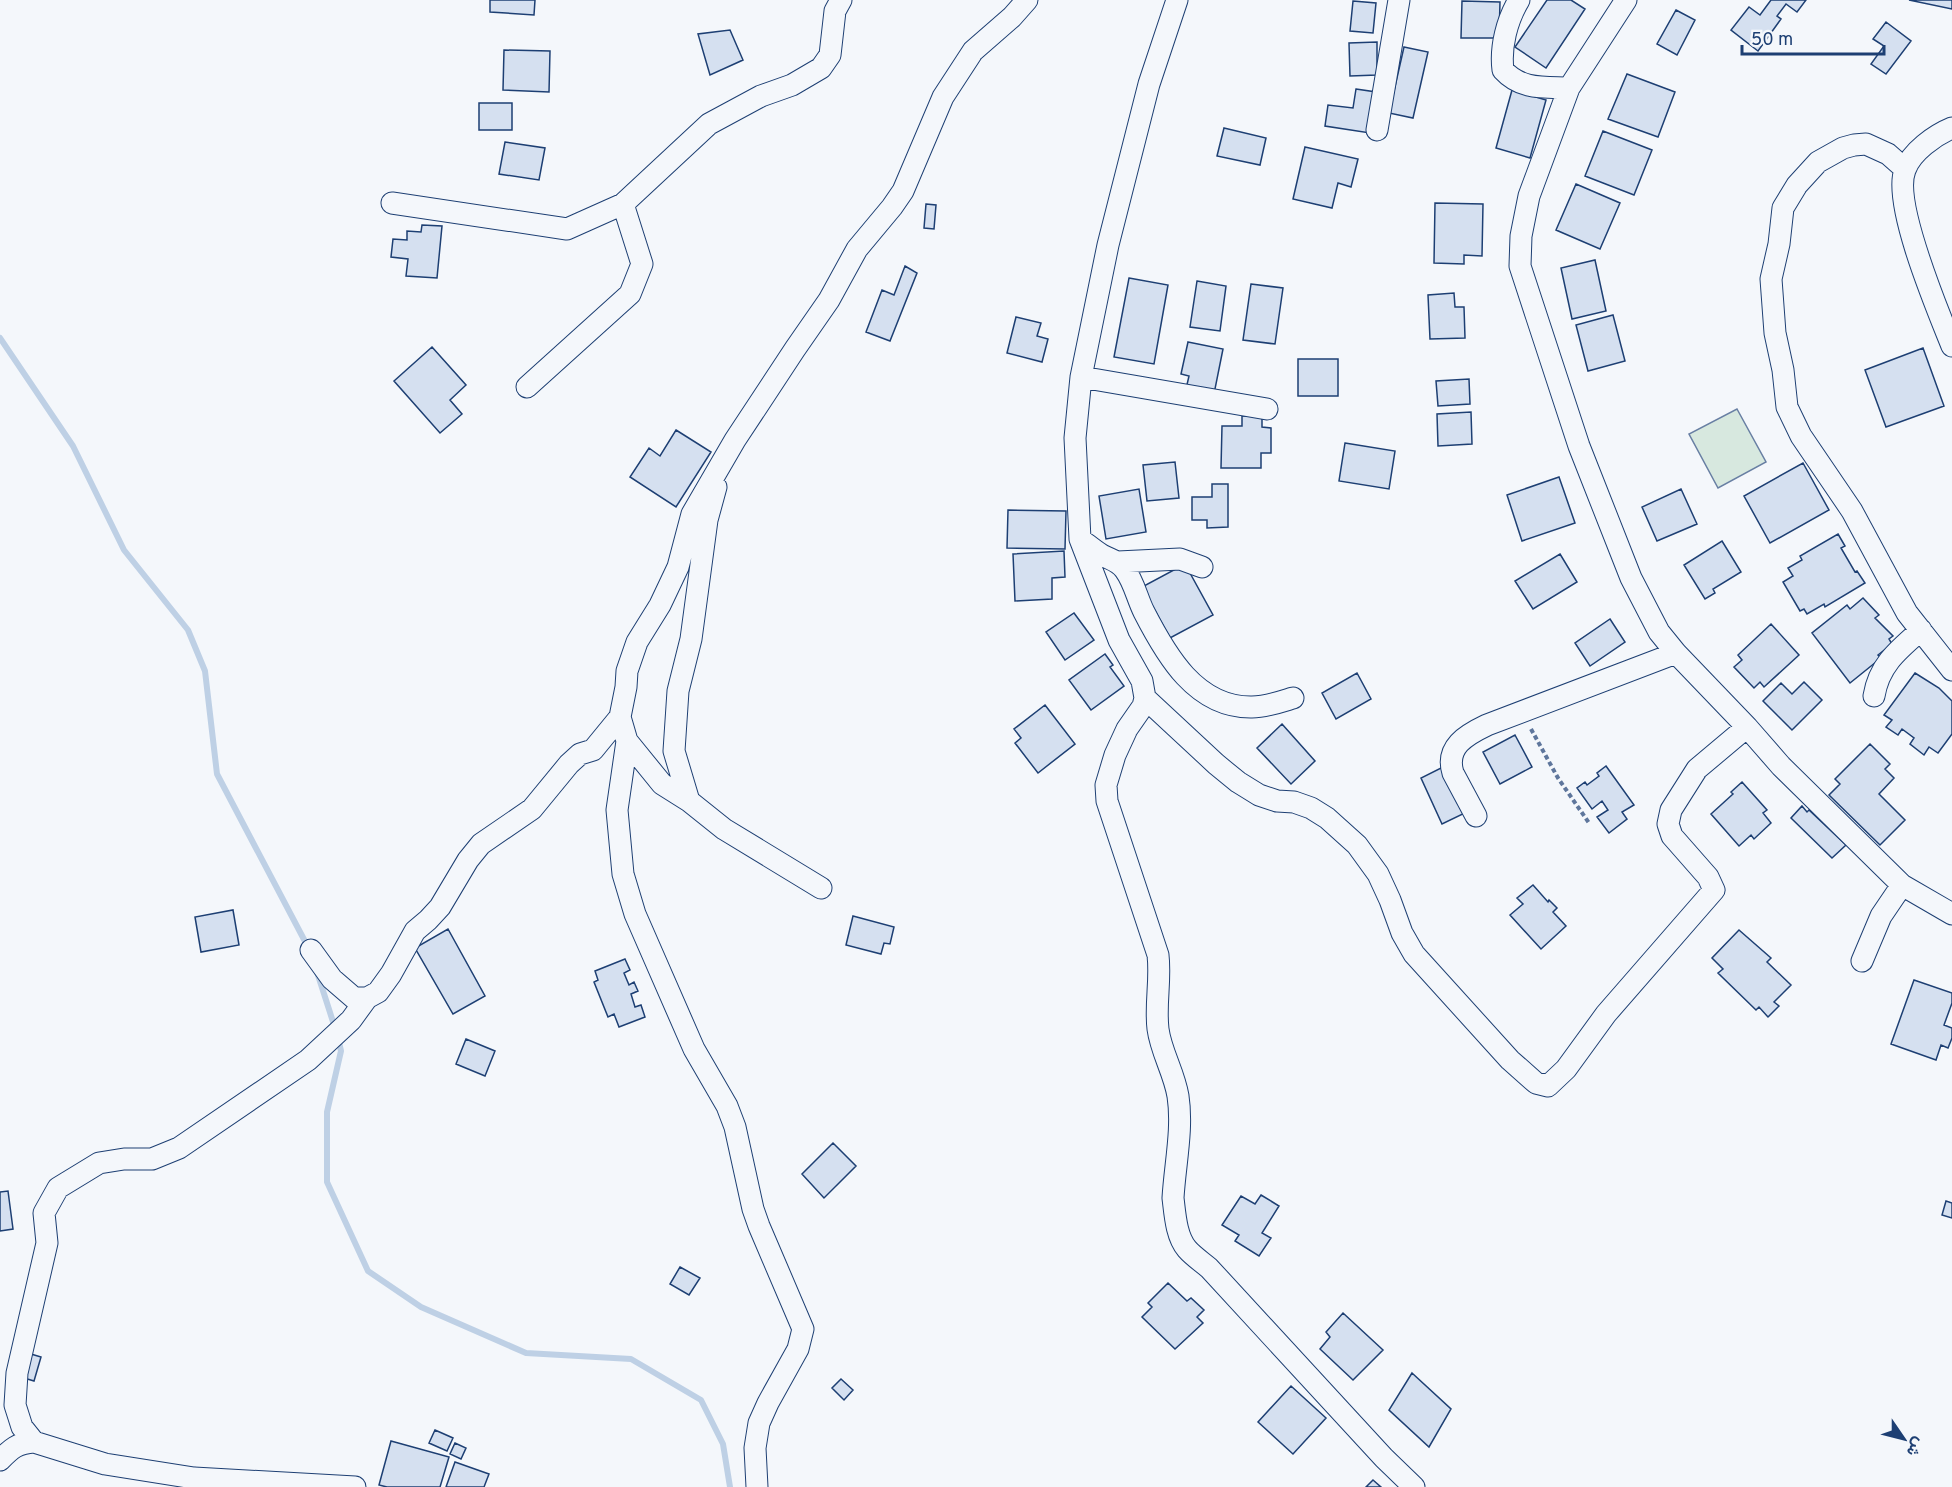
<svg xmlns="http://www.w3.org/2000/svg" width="1952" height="1487" font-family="Overpass,Vazirmatn,sans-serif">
  <rect width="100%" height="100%" fill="#f4f7fb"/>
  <!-- green -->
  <path fill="#d7e8df" stroke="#687fa3" stroke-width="1.5" d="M1737 409 1766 462 1718 488 1689 434Z"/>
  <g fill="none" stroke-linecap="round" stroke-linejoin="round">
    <!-- stream -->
    <path stroke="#bed0e5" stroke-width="6" d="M0 338 73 446 124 550 188 630 205 671 217 774 309 949
      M317 972 335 1028
      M338 1038 341 1051 327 1112V1182L368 1271 421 1307 526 1353 631 1359 701 1400 723 1444 730 1487"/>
  </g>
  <!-- building -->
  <path fill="#d5e0f0" stroke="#1d3f73" stroke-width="1.5" d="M490 0H535L534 15 490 12Z
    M1547 0H1571L1585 9 1546 68 1515 47Z
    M1771 0H1806L1797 12 1786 4 1777 16 1781 19 1758 51 1731 30 1749 7 1760 15Z
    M1909 0H1952V9Z
    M1353 1 1376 3 1373 33 1350 31Z
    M1462 1 1500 2 1499 38H1461Z
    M1676 10 1695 20 1677 55 1657 44Z
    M1886 22 1911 41 1886 74 1871 64 1884 46 1873 39Z
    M730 30 743 60 710 75 698 34Z
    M1377 42V75L1350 76 1349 43Z
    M1404 47 1428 52 1413 118 1389 113Z
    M504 50 550 51 549 92 503 90Z
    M1627 74 1675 92 1658 137 1608 119Z
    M1356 89 1376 92 1370 133 1325 126 1328 105 1353 108Z
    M1512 90 1546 100 1530 158 1496 148Z
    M479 103H512V130H479Z
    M1224 128 1266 138 1260 165 1217 156Z
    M1603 131 1652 150 1634 195 1585 176Z
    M505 142 545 148 539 180 499 174Z
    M1305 147 1358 159 1351 187 1338 183 1332 208 1293 199Z
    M1576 184 1620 203 1600 249 1556 230Z
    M1435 203 1483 204 1482 256 1464 255V264L1434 263Z
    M926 204 936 205 934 229 924 228Z
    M422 225 442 226 437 278 406 276 408 259 391 257 393 239 407 240V231L421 232Z
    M1595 260 1606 311 1572 319 1561 268Z
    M905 266 917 273 890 341 866 332 882 290 894 295Z
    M1129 278 1168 285 1154 364 1114 357Z
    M1197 281 1226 286 1220 331 1190 327Z
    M1251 284 1283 288 1275 344 1243 340Z
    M1454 293 1455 307H1464L1465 338 1430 339 1428 295Z
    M1613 315 1625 361 1588 371 1576 325Z
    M1016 317 1041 323 1037 336 1048 339 1042 362 1007 353Z
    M1188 342 1223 349 1214 394 1186 389 1189 376 1181 374Z
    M432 347 466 385 450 400 462 414 440 433 394 381Z
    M1923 348 1944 406 1886 427 1865 370Z
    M1298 359H1338V396H1298Z
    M1469 379 1470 404 1438 406 1436 381Z
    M1471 412 1472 444 1438 446 1437 414Z
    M1242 416H1262V427L1271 428V453H1261V468H1221L1222 426H1242Z
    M676 430 711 452 676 507 630 477 649 448 660 456Z
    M1345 443 1395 451 1389 489 1339 481Z
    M1175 462 1179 498 1147 501 1143 465Z
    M1803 463 1829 510 1770 543 1744 496Z
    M1559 477 1575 523 1522 541 1507 495Z
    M1212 484H1228V527L1207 528V520H1192V497H1212Z
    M1139 489 1146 532 1106 539 1099 496Z
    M1681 489 1697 524 1657 541 1642 507Z
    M1008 510 1066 511 1065 549 1007 548Z
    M1838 534 1845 546 1841 548 1855 572 1857 571 1865 583 1825 607 1824 604 1807 614 1804 609 1800 611 1783 582 1793 576 1788 568 1802 560 1800 556Z
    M1722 541 1741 572 1713 589 1715 593 1705 599 1684 565Z
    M1064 551 1065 577 1052 578V599L1015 601 1013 554Z
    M1560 554 1577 582 1533 609 1515 581Z
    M1185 564 1213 615 1170 638 1142 587Z
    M1863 598 1879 615 1875 618 1893 636 1889 639 1892 644 1878 655 1881 658 1850 683 1812 633 1847 605 1850 609Z
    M1074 613 1094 640 1065 660 1046 632Z
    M1610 619 1625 642 1590 666 1575 643Z
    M1771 624 1799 655 1764 687 1760 682 1754 688 1734 667 1742 660 1738 655Z
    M1105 654 1113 665 1110 667 1124 686 1091 710 1069 680Z
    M1357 673 1371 699 1336 719 1322 693Z
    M1915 673 1939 688 1952 701V734L1938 753 1929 747 1924 755 1910 744 1914 738 1902 729 1898 735 1886 727 1892 720 1884 715Z
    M1804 682 1822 700 1792 730 1763 701 1781 683 1792 694Z
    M1045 705 1075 744 1038 773 1015 743 1021 738 1014 729Z
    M1282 724 1315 761 1291 784 1257 748Z
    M1515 735 1532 767 1500 784 1483 752Z
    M1870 744 1890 764 1885 769 1894 778 1879 794 1905 820 1880 845 1829 795 1840 784 1835 779Z
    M1445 766 1467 812 1442 824 1421 778Z
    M1606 766 1634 805 1622 812 1627 819 1609 833 1597 817 1608 810 1602 801 1592 809 1577 788 1585 782 1587 785 1599 776 1597 773Z
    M1742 782 1767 810 1763 813 1771 823 1754 839 1751 835 1739 846 1711 814 1733 794 1731 792Z
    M1802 806 1807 812 1809 810 1846 845 1832 858 1791 818Z
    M1533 885 1548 902 1549 900 1557 908 1553 912 1566 926 1541 949 1510 915 1523 904 1517 898Z
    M233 910 239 945 201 952 195 917Z
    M853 916 894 927 890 944 884 943 881 954 846 945Z
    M448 929 485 996 453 1014 415 948Z
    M1739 930 1771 958 1767 962 1791 985 1774 1002 1779 1006 1768 1017 1759 1007 1756 1010 1718 973 1723 969 1712 958Z
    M625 959 630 970 624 973 629 985 634 982 638 991 631 994 635 1007 641 1005 645 1017 619 1027 614 1014 608 1017 594 982 598 980 595 971Z
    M1914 980 1952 993V1003L1944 1025 1952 1028V1038L1948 1048 1941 1045 1936 1060 1891 1044Z
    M466 1039 495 1051 485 1076 456 1064Z
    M833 1143 856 1166 824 1198 802 1174Z
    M8 1191 13 1229 0 1231V1192Z
    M1261 1195 1279 1206 1262 1233 1271 1238 1259 1256 1235 1241 1239 1235 1222 1225 1241 1196 1255 1204Z
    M1946 1201 1952 1203V1218L1942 1215Z
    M680 1267 700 1278 689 1295 670 1284Z
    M1168 1283 1187 1301 1191 1298 1204 1310 1197 1317 1203 1323 1175 1349 1142 1317 1152 1307 1148 1303Z
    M1343 1313 1383 1350 1353 1380 1320 1349 1330 1337 1326 1332Z
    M31 1354 41 1357 34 1381 24 1378Z
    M1412 1373 1451 1409 1429 1447 1389 1410Z
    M841 1379 853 1390 844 1400 832 1388Z
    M1291 1386 1326 1418 1293 1454 1258 1422Z
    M435 1430 453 1438 447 1451 429 1443Z
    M391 1441 449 1457 440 1487H387L379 1485Z
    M455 1443 466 1448 461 1459 450 1454Z
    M455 1462 489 1474 484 1487H446Z
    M1373 1480 1381 1487H1366Z"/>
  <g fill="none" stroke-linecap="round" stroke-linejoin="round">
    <defs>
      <path id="minor" d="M1177 0 1149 84 1108 245 1081 377 1075 438 1080 539 1119 640 1142 681 1145 698 1143 706 1127 729 1115 755 1106 785 1107 801 1158 955C1161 980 1155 1004 1158 1029 1161 1052 1174 1072 1178 1096 1183 1129 1175 1164 1173 1198 1175 1214 1176 1236 1187 1249 1193 1256 1202 1262 1209 1268L1384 1458 1414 1487
        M1519 0C1507 20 1500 47 1503 70 1521 90 1544 87 1569 88
        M1626 0 1569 88 1529 196 1521 236 1520 266 1579 446 1631 578 1659 632 1676 653 1747 727 1781 766 1902 885 1952 914
        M1952 128C1935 135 1911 152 1905 170 1892 203 1938 311 1952 346
        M1377 130 1399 0
        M1905 169 1888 154 1866 144 1854 145 1843 148 1818 162 1797 185 1783 208 1779 244 1771 279 1775 333 1783 370 1787 407 1801 436 1852 511 1907 613 1952 670
        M392 203 567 229 623 204 709 124 761 96 792 85 821 68 830 55 835 11 841 0
        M1081 377 1267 409
        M527 387 630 294 642 264 623 204
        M716 487 707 520 691 639 678 691 674 751 689 801 724 829 821 888
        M1080 539C1087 544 1095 551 1102 555 1111 560 1119 561 1125 570 1134 582 1137 598 1144 612 1166 655 1196 708 1252 707 1266 707 1280 702 1293 698
        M1118 562 1180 559 1202 567
        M1874 696C1879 665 1898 650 1921 630
        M1145 698 1216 764 1238 782 1259 795 1277 801 1294 802 1311 808 1327 818 1357 845 1378 874 1390 900 1402 933 1414 954 1510 1060 1536 1083 1548 1086 1566 1069 1606 1014 1714 890 1708 877 1672 836 1668 824 1671 810 1697 769 1747 727
        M627 741 662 784 689 801
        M1476 816 1453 773C1445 747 1466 735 1487 725L1676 653
        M311 950 332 979 354 998H367L378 992 391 974 415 931 428 920 440 907 468 860 481 844 532 809 569 764 580 754 593 750 620 717
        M1862 961 1881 916 1902 885
        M34 1442 22 1427 15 1405 17 1373 47 1243 44 1213 58 1188 99 1163 124 1159H152L179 1148 308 1060 351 1020 367 998
        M0 1460C11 1449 17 1443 34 1442L105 1464 194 1478 355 1487
        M757 1487 755 1448 759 1423 768 1403 798 1349 803 1329 759 1226 753 1209 735 1127 727 1106 694 1049 635 914 623 874 617 810 627 741 620 717 626 687 627 671 637 642 660 605 678 567 692 514 735 440 795 349 829 300 857 249 892 207 903 191 943 97 973 51 1012 17 1027 0"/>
    </defs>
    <!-- minor casing -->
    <use href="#minor" stroke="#1d3f73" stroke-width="23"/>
    <!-- path -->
    <path stroke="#5e769c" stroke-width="4" stroke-dasharray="4.5 3" stroke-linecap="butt" d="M1531 729 1558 778 1589 823"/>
    <!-- minor -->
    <use href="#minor" stroke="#f4f7fb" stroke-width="21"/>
  </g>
  <!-- north arrow -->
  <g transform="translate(1904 1439) rotate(125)" stroke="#f4f7fb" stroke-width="4.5" paint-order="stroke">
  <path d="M0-4.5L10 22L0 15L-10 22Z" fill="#1d3f73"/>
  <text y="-9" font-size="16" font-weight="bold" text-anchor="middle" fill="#1d3f73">ش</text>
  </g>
  <!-- scale -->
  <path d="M1742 45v9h142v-9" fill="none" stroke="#1d3f73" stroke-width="3"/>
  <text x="1751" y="45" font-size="18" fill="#1d3f73" stroke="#f4f7fb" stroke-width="4.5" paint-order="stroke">50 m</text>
</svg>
